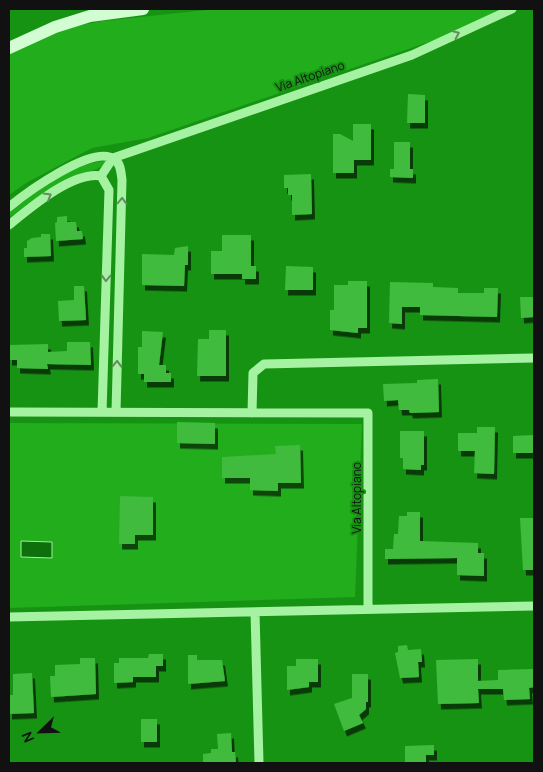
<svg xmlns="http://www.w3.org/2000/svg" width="543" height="772" font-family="Manrope,sans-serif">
  <defs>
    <filter id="shadow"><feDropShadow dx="3" dy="5.5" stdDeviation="0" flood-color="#0009"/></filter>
  </defs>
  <rect width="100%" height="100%" fill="#179314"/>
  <!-- green -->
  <path fill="#21ad1c" d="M216 9H508L467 29 148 138 92 148 26 183 9 195V48L36 33 103 21Z
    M105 161 104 165C94 172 82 173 71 178 49 189 29 203 9 218V211C38 191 68 164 105 161Z
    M9 423 362 424 355 597 9 608Z"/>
  <!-- water -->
  <path fill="#0e700d" stroke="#9af495" d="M21 541 52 542V558L21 557Z"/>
  <!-- building -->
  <path fill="#41bb3d" filter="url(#shadow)" d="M408 94 425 95V123H407Z
    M353 124H371V160H354V173H333V134H340L353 141Z
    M394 142H410V169H413V178L390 177V169H394Z
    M311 174 312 214 292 215V195H288V188H284V175Z
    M67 216V222H76L77 231H82L83 239 56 241 55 223 57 222V217Z
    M41 234H50L51 256 24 257V248H27V241L32 238 41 237Z
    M222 235H251V266H256V279H242V274H211V251H222Z
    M188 246V265H185L184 286 142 285V254L174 255 175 248Z
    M286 266 313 267V290H285Z
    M348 281H367V328H358V333L330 330V310H334V285H348Z
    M390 282 433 283V287L458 288V293H484V288H498L497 317 420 315V307H402V324L389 323Z
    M74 286H84L86 320 59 321 58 301 74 300Z
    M520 297H534V317L521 318Z
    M209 330H226V376H197L198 339H209Z
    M142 331 163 332 159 365H166V373H171V382H144V374H138V347H142Z
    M67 342H90L91 365 47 364 48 369 17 368V360H9V345L48 344V352L67 351Z
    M438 379 439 412 410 413 409 410H399L398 400 384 401 383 384 417 383V380Z
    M177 422 215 423V444L177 443Z
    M477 427H495L494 474 474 473 475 451H458V433H477Z
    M400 431H424V465H421V470L403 469V458H400Z
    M534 435V453H513V436Z
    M300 445 301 483H278V491L250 490V478H222V457L276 454 275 446Z
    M120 496 153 497V535H135V544H119Z
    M407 512H420V541L478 543V553H484V576L457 575V558L385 559V549H393L394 534H398L399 516H407Z
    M520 518H534V570H523Z
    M407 645 408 650 421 649 422 662H418L419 677 400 678 395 653 398 652V646Z
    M149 654H163V666H156V677H133V682L114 683V663H119V658H148Z
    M188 655H197V660H222L225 681 188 684Z
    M80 658H95L96 694 51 697 50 676H55V665L80 664Z
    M296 659H318V682H309V687L287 690V666H296Z
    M478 659V681L498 680V670L534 669V687L529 688 530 699 504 700 503 689H478L479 703 438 704 436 660Z
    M32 673 34 713 9 714V695H13V674Z
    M352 674H368V702H366V709L359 715 363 723 344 731 334 704 352 698Z
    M141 719H157V742H141Z
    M231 733 232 752H235L236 762 203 763V754L211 753V749H218L217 734Z
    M434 745V755H426V763H405V746Z"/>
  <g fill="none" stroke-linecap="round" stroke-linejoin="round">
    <!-- minor -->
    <path stroke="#a6f2a3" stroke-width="9" d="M101 176 113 158 412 55 512 9
      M9 207C26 193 93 144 114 159 121 163 121 173 122 180L116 412
      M9 225C30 208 73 171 101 176L109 190 102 412
      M9 412 368 413V609
      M252 413 253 373 264 364 534 358
      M255 612 259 763
      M9 617 534 606"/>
    <!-- secondary -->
    <path stroke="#d2fcd2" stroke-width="12" d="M9 48 55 27 90 16 143 9"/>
  </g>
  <!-- one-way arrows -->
  <defs><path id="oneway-chevron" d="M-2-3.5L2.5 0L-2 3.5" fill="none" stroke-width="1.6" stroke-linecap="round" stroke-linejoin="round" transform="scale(1.25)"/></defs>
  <g stroke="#638d61">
    <use href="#oneway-chevron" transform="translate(456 34) rotate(-25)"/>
    <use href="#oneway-chevron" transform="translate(48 196) rotate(-31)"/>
    <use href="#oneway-chevron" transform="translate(122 201) rotate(-88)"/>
    <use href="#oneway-chevron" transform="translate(106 278) rotate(92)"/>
    <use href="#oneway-chevron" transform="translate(117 364) rotate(-88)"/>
  </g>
  <g text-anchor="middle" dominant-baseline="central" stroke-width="4" stroke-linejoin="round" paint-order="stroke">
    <!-- street labels -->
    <g font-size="12" fill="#111" stroke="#179314">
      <text transform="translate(310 76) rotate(-19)">Via Altopiano</text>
      <text transform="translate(356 498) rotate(-90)">Via Altopiano</text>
    </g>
  </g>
  <!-- border -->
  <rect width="543" height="772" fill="none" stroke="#111111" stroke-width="20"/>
  <!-- north arrow -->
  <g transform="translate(40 732) rotate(247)" stroke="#179314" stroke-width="4" paint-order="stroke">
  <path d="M0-4L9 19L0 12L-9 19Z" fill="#111111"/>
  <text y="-8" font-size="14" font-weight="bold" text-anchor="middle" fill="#111111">N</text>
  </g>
</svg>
